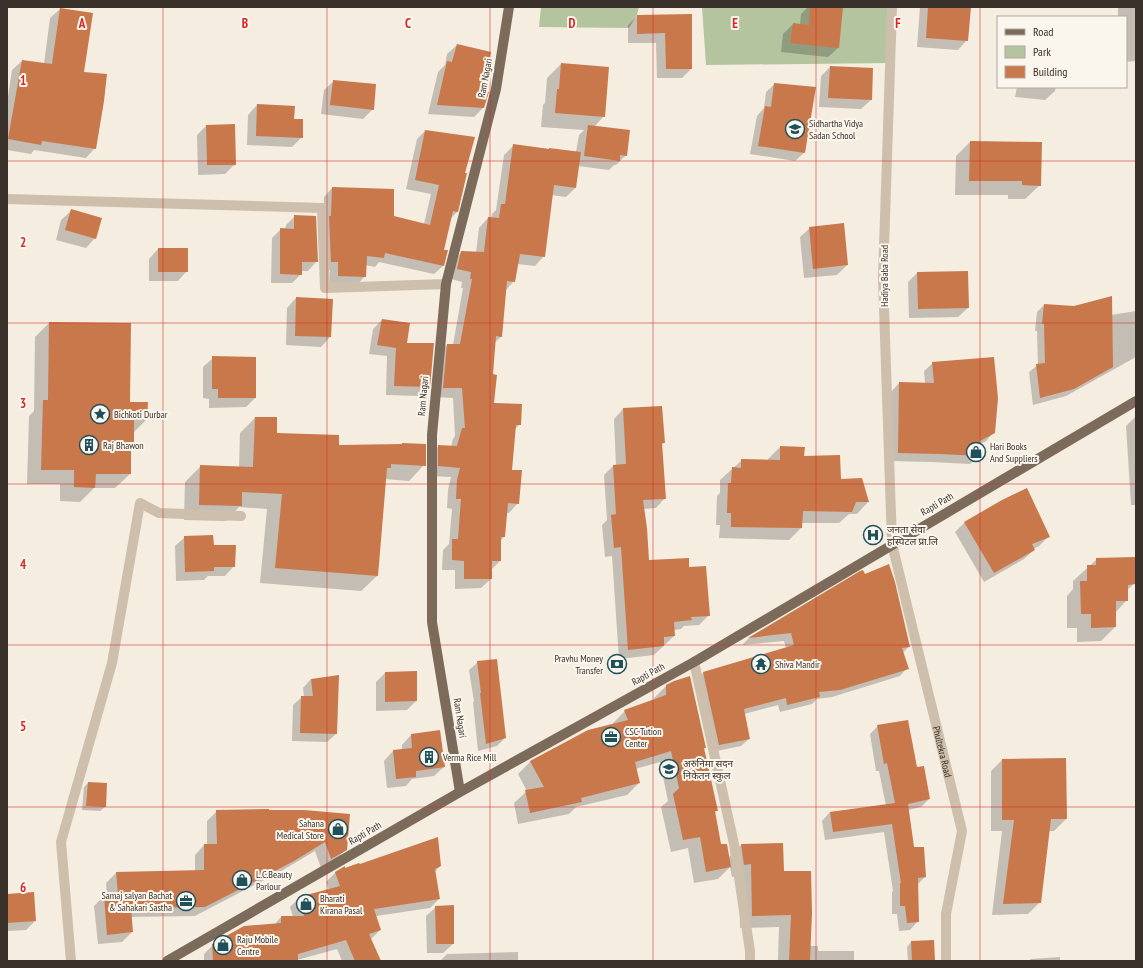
<svg xmlns="http://www.w3.org/2000/svg" width="1143" height="968" font-family="'PT Sans Narrow','Noto Sans Devanagari',sans-serif">
  <rect width="100%" height="100%" fill="#f4ede0"/>
  <!-- green -->
  <path fill="#b3c49f" d="M541 7H639L637 15 629 28 539 27Z
    M702 7H894L890 63 706 65Z"/>
  <!-- shadow -->
  <path fill="#0003" d="M808 7H842L838 48 828 57 781 52 783 34 793 24 800 25 801 14Z
    M920 7H970L967 40 958 50 917 47Z
    M1118 7H1136V61L1126 62V17H1118Z
    M60 9 83 73 95 148 86 158 34 150 31 154 7 150V103L12 70 22 61 44 64 50 18Z
    M691 15V69L682 78H657L656 43H628V25L637 16Z
    M457 45 485 72 483 108 474 117 428 114 438 72 445 65 447 54Z
    M561 64 604 116 594 127 626 155 616 165H614L609 170 578 166 575 188 566 197 551 195 544 256 535 266 517 264 514 281 505 291 501 337 494 343 492 375 493 404 520 424 514 430 511 471 518 503 509 513H506L504 537 500 541V561L491 570V579L481 588 455 589V570H442L443 550 449 544 452 509 447 508 448 490 451 477 429 476V455L439 446 451 447 453 439 455 436 453 398 434 397 438 354 447 345H453L463 288H461L462 282 448 278 452 262 462 252 476 253 479 228 488 218 491 219 492 214 496 210 504 155 514 145 576 152 579 135 584 130 541 127 543 105 545 103 547 78Z
    M830 67 871 100 861 109 819 107 821 76Z
    M334 81 373 109 363 119 321 114 324 90Z
    M775 84 815 88 804 153 795 161 750 154 757 116 764 108 766 92Z
    M1017 87H1056L1055 91 1045 100 1015 97Z
    M257 105 293 120 302 137 292 147 247 145 248 115Z
    M206 126 235 164 225 174 198 175 197 135Z
    M425 131 464 173 457 212 450 219 442 251 443 266 434 274 379 262 375 267 365 265V276L357 285H329L330 270H322L324 197 332 188 393 217 424 224 431 194 406 189 417 139Z
    M970 142 1040 185 1025 199H1008V195H955L956 156Z
    M71 211 95 238 86 248 56 240 61 220Z
    M295 216 316 262 308 271H301V274L292 283H271L272 238 281 229 285 230 286 225Z
    M810 228 847 265 837 275 804 278 800 237Z
    M158 249 187 271 178 281H149V259Z
    M917 273 968 308 958 317 909 318 908 282Z
    M296 298 332 300 330 337 321 347 286 345 287 308Z
    M1044 305 1111 315 1136 311V357L1066 396 1033 405 1029 372 1038 365 1037 331H1035L1037 312Z
    M382 320 406 344 429 387 420 396 386 395 387 356 369 354 373 329Z
    M49 323 146 420 133 433V446L130 449V474L115 488H94L80 502 60 501V484H27L29 416 34 411 35 337Z
    M213 358 255 398 246 407 209 408V399L203 398V367Z
    M933 363 994 432 986 441 979 445V455L970 464 931 462 890 461 891 392 899 383H925L924 371Z
    M623 409 664 443 661 445 665 498 656 508 643 509 648 561 688 568 709 615 699 625 684 626 681 629 674 630V636L654 655 619 659 612 556 605 557 602 525 607 520 604 475 613 466H616L614 419Z
    M1136 416V505H1131L1126 426Z
    M255 418 275 434 338 446 401 445 402 444 424 465 409 481 385 479 377 576 361 591 260 583 267 509 239 507 226 521 184 520 185 482 201 466 239 468 240 433Z
    M780 447 803 457 840 480 868 502 857 514H849L839 523H801V528L789 540 719 538 720 525H716L717 496 720 493V480L742 460 768 461V459Z
    M965 522 1049 536 1039 546 1033 549 1034 550 1024 559 984 582 955 532Z
    M185 537 213 546 234 566 225 576H208L204 580 176 581 175 546Z
    M1097 559 1134 584 1127 590V600L1115 613V627L1101 641 1077 642V628H1067V596L1073 589V581Z
    M861 572 909 646 903 653 907 668 900 676 832 697 817 699 812 704 780 712 778 705 744 714 749 739 741 746 712 752 696 681 703 673 786 648 784 641 742 645 748 639Z
    M478 662 505 738 497 746 478 751 473 702H474L469 670Z
    M385 673 416 701 407 710 376 711V682Z
    M311 679 336 734 327 742 292 741 293 705 302 697H304L303 688Z
    M666 686 705 748 703 749 717 810 714 813 720 845 728 858 741 845 782 844 783 872 810 946H818V951H854V961H778L779 927 740 928 739 876 732 877 730 867 718 879 694 883 688 848 671 852 661 807 668 801 660 762 635 769 639 783 627 795 576 807 569 814 518 824 514 803 527 791 518 774 530 762 589 731 613 725V723L625 711 654 701V698Z
    M878 726 916 769 929 799 921 807 908 810 914 848 925 877 917 885 918 921 910 930 899 931 897 914H892V892L893 891 884 832 825 840 822 821 830 812 886 806 879 771H876L870 734Z
    M411 735 444 767 434 776 412 779 406 786 387 788 384 761 393 751 402 750V745Z
    M1002 760 1066 819 1054 831H1049L1040 902 1028 914 992 915 1002 831H991V771Z
    M88 783 106 784 105 807 100 811 82 810 84 787Z
    M217 811H304L346 849 336 860 321 868 315 851 283 870 195 916 130 917 132 932 122 942 98 944 94 906 104 896H107L106 883 116 873 195 872V855L204 845H207V821Z
    M440 866 435 872 439 899 430 908 376 916 380 930 370 940 380 961H342L337 949 297 960V961H204V954L213 945 274 925 281 917H293L290 907 299 898 329 890 326 882 336 872 344 869Z
    M7 895 35 921 26 930 7 931Z
    M436 907 453 944 443 953H427L426 916Z
    M911 942 934 961H908L907 947Z
    M518 952V961H440L447 954Z
    M1060 957V961H976H1028L1031 959Z"/>
  <!-- building -->
  <path fill="#c8784a" d="M810 7H843L839 48 790 43 793 23 809 25Z
    M928 7H971L968 41 926 38Z
    M60 8 93 13 84 72 107 74 104 101 96 149 42 141 41 145 8 139 22 60 52 64Z
    M692 14V69H666L665 33 637 34V15Z
    M457 44 491 52 486 72H489L485 91 489 92 484 108 437 105 447 61 452 62Z
    M561 63 609 67 605 117 555 113 557 89H559Z
    M830 66 873 68 872 100 828 98Z
    M333 80 376 84 374 110 330 105Z
    M774 83 816 87 805 153 758 146 765 106 771 107Z
    M257 104 295 106 294 119H303V138L256 136Z
    M235 124 236 165H207L206 125Z
    M588 125 630 130 627 156 620 155V161L584 156Z
    M425 130 475 137 465 173H467L458 212 453 211 444 250H448L444 266 385 253 384 258 367 256 366 277 338 276V262H331L329 216H331L332 187 394 189V216L430 225 439 185 415 180Z
    M970 141 1042 142 1041 186 1022 185V181H969Z
    M513 144 549 149V148L581 152 576 188 554 185 545 257 520 254 515 282 507 281 502 337 496 336 493 374 497 375 494 403 522 404 521 425H516L512 470H522L519 504 508 503 505 537H501V561H492V579H464V561L452 560V539H458L461 499H456L457 480 460 468 438 466V445L457 446 462 428H465L462 388H443L447 344H460L472 279H470L471 272 457 269 461 251 484 252 488 217 499 218 501 204H505Z
    M71 209 102 218 96 239 65 230Z
    M294 215 316 216 318 262H302V275L280 274V228L294 229Z
    M844 223 848 265 813 269 809 227Z
    M158 248H188V272H158Z
    M968 271 969 308 918 309 917 272Z
    M1112 296 1113 367 1074 389 1040 398 1036 364 1045 363 1044 324H1042L1044 304 1074 306Z
    M296 297 333 299 331 337 295 336Z
    M382 319 410 323 407 343H434L430 387 394 386 396 348 377 345Z
    M49 322 131 323 130 402H148L147 420H134V446L131 448V474H96L95 488 74 487V470H41L43 400H48Z
    M212 356 256 357V398H218V389H212Z
    M994 357 998 398 995 433 980 441V456L940 454 898 453 899 382 934 383 932 362Z
    M662 406 665 443H662L666 499 643 500 647 528 649 560 689 558V567L706 566 710 616 691 617 692 620 674 622 675 636 664 637V646L628 650 621 547 614 548 611 515 616 514 613 465 626 464 623 408Z
    M255 417H277V433L339 435V445L402 444V443L426 444V466L391 464V468H387L378 576 275 568 282 494 242 492V506L199 505 200 465 253 467Z
    M780 446 805 447 804 456 840 455 841 479 862 478 869 502H856L852 512 803 511 802 528 731 527V513H727L728 483H731L732 467 741 468V459L780 460Z
    M1027 488 1050 537 1032 544 1035 550 994 573 964 522 1002 500Z
    M213 535 214 545H236L235 567H214V571L185 572 184 536Z
    M1135 557V584L1128 585V601H1116V627L1091 628V614H1081L1080 581H1087V565H1096V558Z
    M889 564 895 582 910 647 902 648 909 669 840 690 819 692 820 697 787 705 786 698 744 709 750 739 719 745 703 672 794 645 791 633 748 638 860 571 863 570 865 574Z
    M497 659 506 738 486 744 480 693H481L477 661Z
    M417 671V701L385 702V672Z
    M339 675 337 734 300 733 301 696H313L311 679Z
    M690 676 706 748H704L718 811H715L721 844H727L731 867 706 872 700 837 683 840 673 794 679 788 671 751 635 762 640 783 581 798 582 802 530 813 525 790 544 787 530 761 588 730 628 720 624 710 666 695V685L674 681Z
    M908 720 917 767 924 766 930 799 908 804 914 847H924L926 877 918 878 919 922 907 923 905 906H900V883H901L892 824 833 832 830 812 895 803 887 763 884 764 877 725Z
    M440 730 445 767 416 771V777L396 779 393 750 412 748 411 734Z
    M1066 758 1067 819H1051L1041 903 1003 904 1014 820H1002V759Z
    M88 782 107 783 106 807 86 806Z
    M269 809V810H304L350 814 347 850 331 859 325 842 294 861 205 907 131 908 133 932 107 935 104 895 118 894 116 872 204 870V844H217L216 810Z
    M438 837 441 866 435 869 440 899 374 909 381 930 369 934 381 961H355L346 940 298 954V961H213L212 944 244 926 281 923V916H304L299 897 340 886 335 872 345 866V868L359 863 360 864Z
    M783 843 784 871H811L812 913 810 961H789L791 915 752 916 751 864 744 865 741 844Z
    M34 892 36 921 7 923V894Z
    M454 905V944H436L435 906Z
    M934 940 935 961H912L911 941Z"/>
  <g fill="none" stroke-linecap="round" stroke-linejoin="round">
    <!-- minor -->
    <g stroke="#cdbfab" stroke-width="10">
      <path id="s1" d="M892 7 883 278 892 544 962 831 946 914V961"/>
      <path d="M7 199 322 208 325 288 446 284"/>
      <path d="M694 662 734 844 750 951V961"/>
      <path d="M71 961 61 842 112 663 140 503 159 513 241 516"/>
    </g>
    <!-- major -->
    <path stroke="#7c6a5b" stroke-width="10" d="M460 792 432 622V435L446 284 496 89 509 7
      M167 961 460 792 694 662 1136 401"/>
  </g>
  <!-- grid -->
  <path fill="none" stroke="#d62828" stroke-width="1" stroke-opacity="0.55" d="M163 7V961M327 7V961M490 7V961M653 7V961M816 7V961M980 7V961M7 161H1136M7 323H1136M7 484H1136M7 645H1136M7 807H1136"/>
  <!-- icons -->
  <defs>
    <symbol id="school-ring" viewBox="-11 -11 22 22"><circle r="9.5" fill="#fbf6ed" stroke="#1f515d" stroke-width="1.5"/><path d="M0-5L7-2L0 1L-7-2ZM-4 1L0 2.5L4 1V4Q0 6-4 4Z" fill="#1f515d"/></symbol>
    <symbol id="sight-ring" viewBox="-11 -11 22 22"><circle r="9.5" fill="#fbf6ed" stroke="#1f515d" stroke-width="1.5"/><path d="M0-6L1.8-2.2L6-1.7L2.9 1.2L3.7 5.4L0 3.3L-3.7 5.4L-2.9 1.2L-6-1.7L-1.8-2.2Z" fill="#1f515d"/></symbol>
    <symbol id="building-ring" viewBox="-11 -11 22 22"><circle r="9.5" fill="#fbf6ed" stroke="#1f515d" stroke-width="1.5"/><path d="M-4-6H4V6H1V3H-1V6H-4ZM-2.5-4.3h1.7v1.8h-1.7ZM.8-4.3h1.7v1.8H.8ZM-2.5-1h1.7V.8h-1.7ZM.8-1h1.7V.8H.8Z" fill="#1f515d"/></symbol>
    <symbol id="shop-ring" viewBox="-11 -11 22 22"><circle r="9.5" fill="#fbf6ed" stroke="#1f515d" stroke-width="1.5"/><path d="M-5-2.5h2.3a2.7 3.5 0 0 1 5.4 0H5L5.5 6h-11ZM-1.5-2.5h3a1.5 2.3 0 0 0-3 0Z" fill="#1f515d"/></symbol>
    <symbol id="hospital-ring" viewBox="-11 -11 22 22"><circle r="9.5" fill="#fbf6ed" stroke="#1f515d" stroke-width="1.5"/><path d="M-5-5h3v3.5h4V-5h3V5h-3V1.5h-4V5h-3Z" fill="#1f515d"/></symbol>
    <symbol id="bank-ring" viewBox="-11 -11 22 22"><circle r="9.5" fill="#fbf6ed" stroke="#1f515d" stroke-width="1.5"/><path d="M-6-4H6V4H-6ZM0-2.3a2.3 2.3 0 1 0 0 4.6a2.3 2.3 0 1 0 0-4.6Z" fill="#1f515d"/></symbol>
    <symbol id="temple-ring" viewBox="-11 -11 22 22"><circle r="9.5" fill="#fbf6ed" stroke="#1f515d" stroke-width="1.5"/><path d="M0-6L5-2H3V0L6.5 2.5H4V6H1.5V3h-3V6H-4V2.5H-6.5L-3 0V-2H-5Z" fill="#1f515d"/></symbol>
    <symbol id="office-ring" viewBox="-11 -11 22 22"><circle r="9.5" fill="#fbf6ed" stroke="#1f515d" stroke-width="1.5"/><path d="M-6-3h4V-5.5h4V-3h4V5H-6ZM-1-4.5V-3h2v-1.5ZM-6 0V1H6V0Z" fill="#1f515d"/></symbol>
  </defs>
  <g fill-rule="evenodd">
    <use href="#school-ring" x="784" y="118" width="22" height="22"/>
    <use href="#sight-ring" x="89" y="403" width="22" height="22"/>
    <use href="#building-ring" x="78" y="434" width="22" height="22"/>
    <use href="#shop-ring" x="965" y="441" width="22" height="22"/>
    <use href="#hospital-ring" x="862" y="524" width="22" height="22"/>
    <use href="#bank-ring" x="606" y="653" width="22" height="22"/>
    <use href="#temple-ring" x="750" y="653" width="22" height="22"/>
    <use href="#office-ring" x="600" y="726" width="22" height="22"/>
    <use href="#building-ring" x="418" y="746" width="22" height="22"/>
    <use href="#school-ring" x="658" y="758" width="22" height="22"/>
    <use href="#shop-ring" x="327" y="818" width="22" height="22"/>
    <use href="#shop-ring" x="231" y="869" width="22" height="22"/>
    <use href="#office-ring" x="175" y="890" width="22" height="22"/>
    <use href="#shop-ring" x="295" y="893" width="22" height="22"/>
    <use href="#shop-ring" x="212" y="934" width="22" height="22"/>
  </g>
  <g text-anchor="middle" dominant-baseline="central" stroke-width="4" stroke-linejoin="round" paint-order="stroke">
    <!-- street labels -->
    <g font-size="10" fill="#3a312a" stroke="#fbf6ed">
      <text transform="translate(485 78) rotate(-79)">Ram Nagari</text>
      <text transform="translate(884 276) rotate(-90)">Hadiya Baba Road</text>
      <text transform="translate(423 396) rotate(-85)">Ram Nagari</text>
      <text transform="translate(937 504) rotate(-30)">Rapti Path</text>
      <text transform="translate(648 674) rotate(-29)">Rapti Path</text>
      <text transform="translate(460 718) rotate(81)">Ram Nagari</text>
      <text stroke="none"><textPath href="#s1" startOffset="751">Phultekra Road</textPath></text>
      <text transform="translate(365 833) rotate(-30)">Rapti Path</text>
    </g>
    <!-- poi labels -->
    <g font-size="10" fill="#3a312a" stroke="#fbf6ed" text-anchor="start">
      <text x="809" y="123">Sidhartha Vidya<tspan x="809" dy="12">Sadan School</tspan></text>
      <text x="114" y="414">Bichkoti Durbar</text>
      <text x="103" y="445">Raj Bhawon</text>
      <text x="990" y="446">Hari Books<tspan x="990" dy="12">And Suppliers</tspan></text>
      <text x="887" y="529">जनता सेवा<tspan x="887" dy="12">हस्पिटल प्रा.लि</tspan></text>
      <text x="603" y="658" text-anchor="end">Pravhu Money<tspan x="603" dy="12">Transfer</tspan></text>
      <text x="775" y="664">Shiva Mandir</text>
      <text x="625" y="731">CSC Tution<tspan x="625" dy="12">Center</tspan></text>
      <text x="443" y="757">Verma Rice Mill</text>
      <text x="683" y="763">अरुनिमा सदन<tspan x="683" dy="12">निकेतन स्कुल</tspan></text>
      <text x="324" y="823" text-anchor="end">Sahana<tspan x="324" dy="12">Medical Store</tspan></text>
      <text x="256" y="874">L.C.Beauty<tspan x="256" dy="12">Parlour</tspan></text>
      <text x="172" y="895" text-anchor="end">Samaj salyan Bachat<tspan x="172" dy="12">&amp; Sahakari Sastha</tspan></text>
      <text x="320" y="898">Bharati<tspan x="320" dy="12">Kirana Pasal</tspan></text>
      <text x="237" y="939">Raju Mobile<tspan x="237" dy="12">Centre</tspan></text>
    </g>
  </g>
  <g font-size="13" text-anchor="middle" font-weight="bold" fill="#d62828" stroke="#fbf6ed" stroke-width="4" stroke-linejoin="round" paint-order="stroke">
    <text x="82" y="28">A</text>
    <text x="245" y="28">B</text>
    <text x="408" y="28">C</text>
    <text x="572" y="28">D</text>
    <text x="735" y="28">E</text>
    <text x="898" y="28">F</text>
    <text x="23" y="85">1</text>
    <text x="23" y="247">2</text>
    <text x="23" y="408">3</text>
    <text x="23" y="569">4</text>
    <text x="23" y="731">5</text>
    <text x="23" y="892">6</text>
  </g>
  <!-- border -->
  <rect width="1143" height="968" fill="none" stroke="#3a312a" stroke-width="16"/>
  <!-- legend -->
  <rect x="997" y="16" width="130" height="72" fill="#fbf6ed" stroke="#aea79f"/>
  <rect x="1005" y="29" width="20" height="6" fill="#7c6a5b" stroke="#aea79f"/>
  <text x="1033" y="36" font-size="12" fill="#3a312a">Road</text>
  <rect x="1005" y="46" width="20" height="12" fill="#b3c49f" stroke="#aea79f"/>
  <text x="1033" y="56" font-size="12" fill="#3a312a">Park</text>
  <rect x="1005" y="66" width="20" height="12" fill="#c8784a" stroke="#aea79f"/>
  <text x="1033" y="76" font-size="12" fill="#3a312a">Building</text>
</svg>
